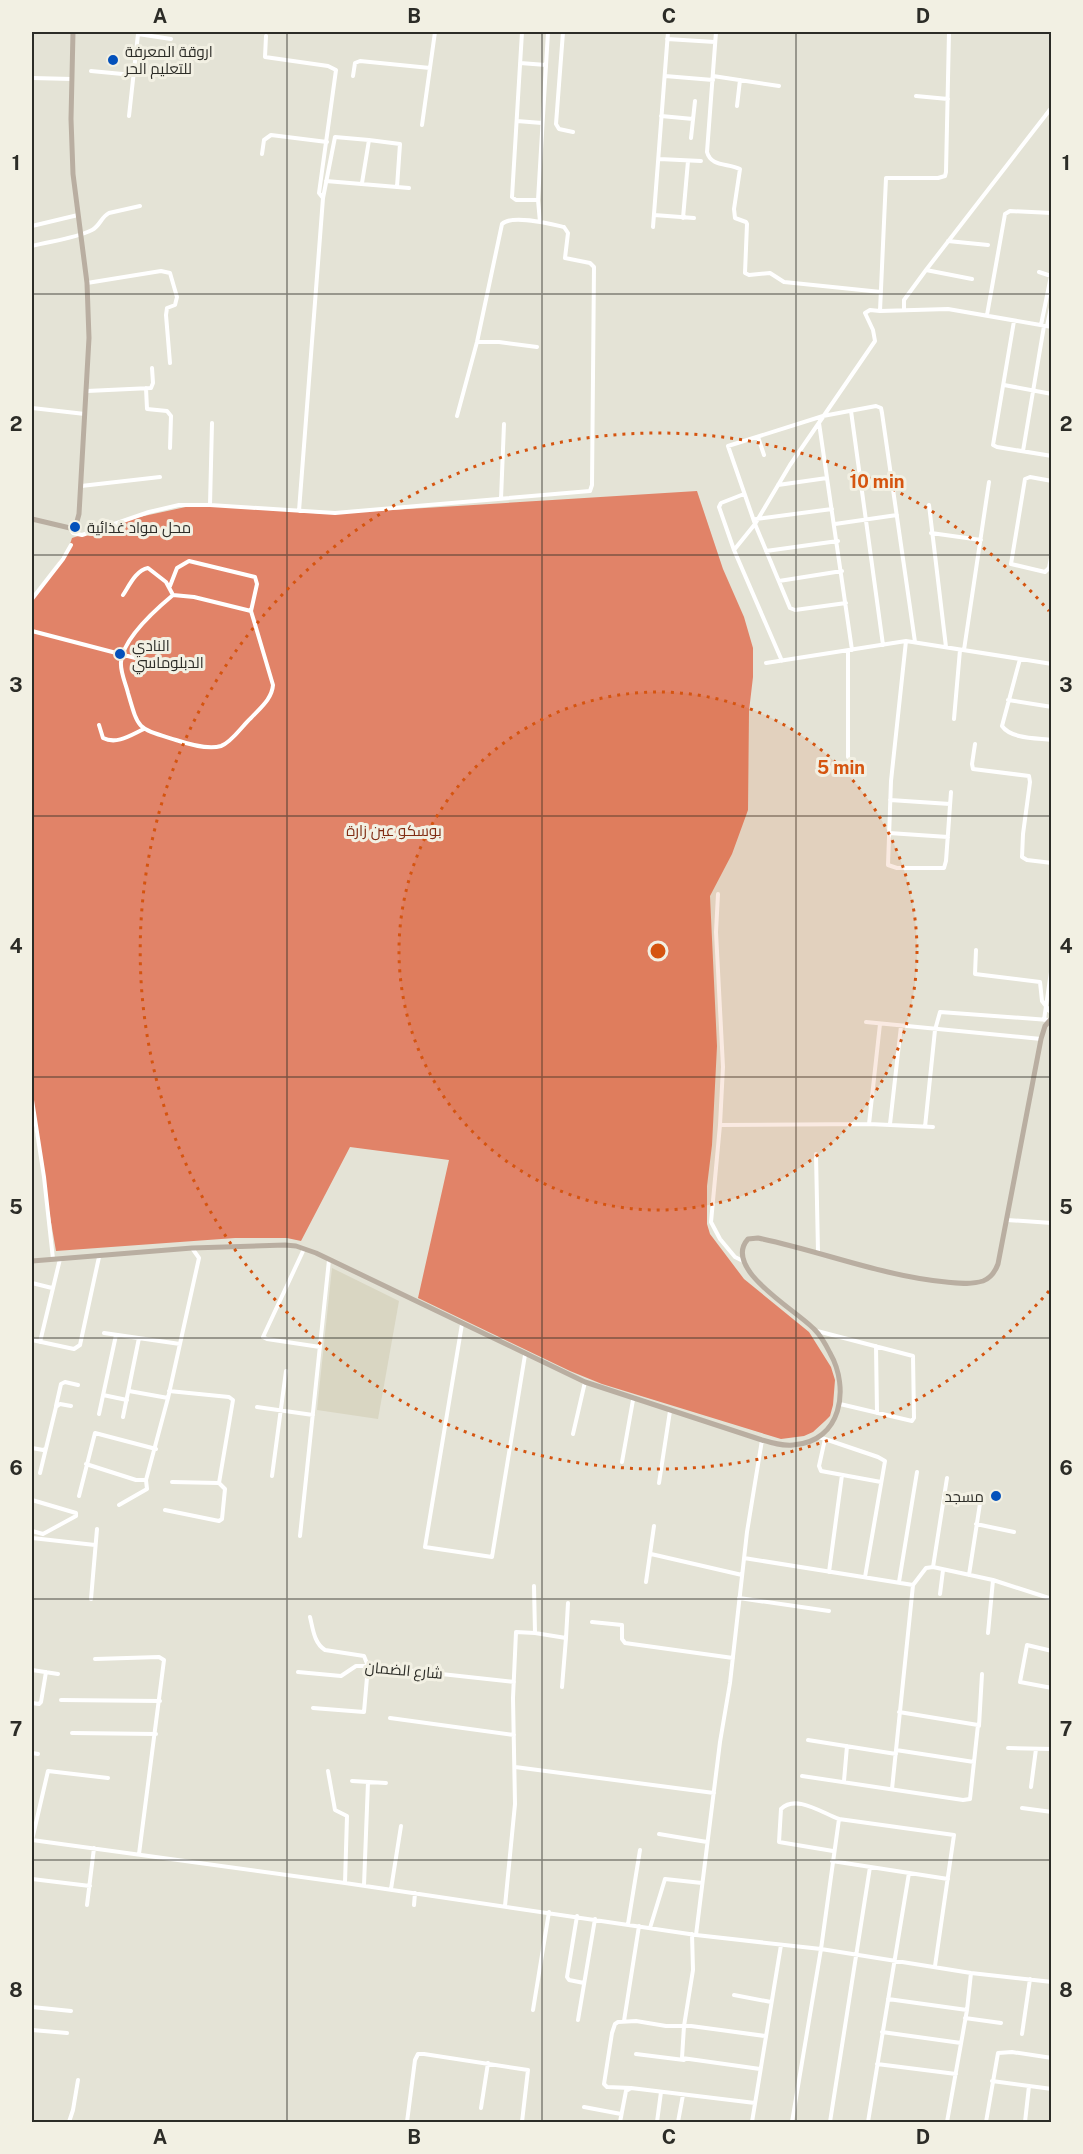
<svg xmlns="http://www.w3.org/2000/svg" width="1083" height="2154" font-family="'Public Sans',Cairo,sans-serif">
  <rect width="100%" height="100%" fill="#e4e3d6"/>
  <!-- built -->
  <path fill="#d9d6c2" d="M332 1268 399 1301 378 1419 317 1410Z"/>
  <!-- forest -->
  <path fill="#e18368" d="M697 491 723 569 744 617 753 648V677L749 711 748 810 732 854 710 896 717 1046 712 1145 707 1186V1224L710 1234 744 1279 809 1332 831 1367 835 1380 833 1405 830 1416 825 1421 813 1432 804 1436 781 1439 602 1384 570 1371 418 1298 449 1160 350 1147 301 1241 287 1238H235L56 1251 32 1112V600L69 547 72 538 130 519 195 505 328 514Z"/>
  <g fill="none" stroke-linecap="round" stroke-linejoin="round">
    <!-- street -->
    <path stroke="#fff" stroke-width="4" d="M139 32 138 34 171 39
      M522 32 512 197 516 200H538
      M563 32 556 124 559 129 573 132
      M716 32 707 152C711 167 728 163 740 169L734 209 735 218 746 222 747 224 745 273 749 275 770 273 784 282 881 292
      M949 32 946 172 945 176 938 178H886L880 311 948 309 1052 327
      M266 36 265 57 328 66 336 70 319 193 323 198
      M667 39 715 42
      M520 63 546 65
      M91 71 133 75
      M353 76 355 63 360 61 430 68
      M665 76 713 80
      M713 76 779 86
      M32 78 72 79
      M916 96 948 99
      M737 106 740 80
      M129 116 138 34
      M661 116 693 119
      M517 121 542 123
      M422 125 435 32
      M691 138 695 101
      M262 154 264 140 271 135 327 142
      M659 159 701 161
      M326 181 397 187 400 144 369 140
      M397 187 409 188
      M654 215 694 218
      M683 218 688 161
      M540 222 538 200 548 32
      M32 226 78 215
      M653 227 668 32
      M948 241 988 245
      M32 246C51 241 74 239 92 230 100 226 101 217 109 213L140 206
      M926 270 972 279
      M1039 272 1051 276 1041 325
      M87 283 161 271 170 273 177 297 175 305 167 308 166 315 170 363
      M904 310V300L926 270 1052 107
      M987 315 1005 214 1010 211 1052 213
      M1014 321 993 445 997 447 1052 456
      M1047 326 1052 303
      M477 342H499L537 347
      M1004 385 1052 394
      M146 388 147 409 167 411 171 416 170 448
      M87 391 151 388 153 383 152 368
      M32 408 85 414
      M851 411 883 645
      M819 423 852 650
      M758 437 764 455
      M1023 451 1044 326
      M1052 481 1030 477 1025 479 1011 564 1045 572 1049 568 1052 552
      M778 485 827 478
      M81 486 160 477
      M744 494 721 503 719 507 734 550 782 661
      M501 499 504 424
      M210 505 212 423
      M929 505 946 647
      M299 511 323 198 335 137 369 140 362 183
      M756 519 832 509
      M835 524 897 515
      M70 528 73 533 82 535 149 512 179 505H210L335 513 590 491 592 485 594 267 590 263 565 258 568 233 564 227C551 224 512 214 502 224L477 342 457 416
      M931 533 981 540
      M734 550 755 524 790 465 875 341 873 330 865 313 870 310 880 311
      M766 551 838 541
      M779 581 842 571
      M170 586 177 568 189 561 255 577 257 584 251 611 273 685C272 699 260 708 251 718 242 726 232 742 221 746 208 750 188 744 176 740 137 728 139 731 128 693 126 684 120 672 121 662 123 638 155 610 173 595L194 597 251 611
      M123 595C129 586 136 570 148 568L166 582 173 595
      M32 599 63 559 71 545
      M846 603 795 610 790 608 755 524 728 446 823 416 876 406 881 408 882 413 915 642
      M32 631 147 661
      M906 641 891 781 888 865 897 868H944L946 861 951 792
      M964 650 989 482
      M848 651V757
      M1020 659 1002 726C1011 739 1037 738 1052 740
      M766 663 906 641 1052 664
      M1008 700 1052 707
      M954 719 960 650
      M99 725 103 738C117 745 131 735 144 729
      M975 744 972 764 973 769 1029 776 1030 782 1023 834 1022 857 1027 860 1052 863
      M890 800 950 804
      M889 833 948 837
      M718 894 716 932 723 1067 720 1125 711 1222 720 1239 735 1257 743 1261
      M976 950 975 974 1040 982 1042 1001 1052 1014
      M1044 1020 1052 965
      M866 1022 1041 1039
      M32 1100 44 1177 53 1259
      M869 1124 880 1024
      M890 1124 901 1026
      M720 1125 869 1124 933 1127
      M925 1127 935 1030 940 1012 1049 1020
      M816 1154 818 1252
      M1007 1220 1052 1223
      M304 1249 263 1337 267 1339 320 1347
      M32 1283 52 1288
      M462 1324 425 1547 492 1557 525 1355
      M817 1331 913 1356 914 1418 912 1421 840 1404
      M104 1333 180 1344
      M32 1340 74 1349 80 1345 99 1257
      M40 1342 60 1259
      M876 1346 877 1413
      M129 1391 168 1398
      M169 1391 229 1397 233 1400 219 1483
      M103 1395 127 1400
      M56 1406 61 1384 65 1382 78 1385
      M257 1407 313 1415
      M99 1414 116 1335
      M123 1417 139 1338
      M573 1434 585 1382
      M819 1437 878 1457 885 1461 865 1577
      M825 1439 819 1466 821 1471 881 1482
      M32 1448 43 1450 45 1449
      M622 1462 633 1400
      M86 1464 136 1480H146L168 1398 199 1258 192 1248
      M40 1473 56 1407 60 1404 71 1406
      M272 1476 286 1371
      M659 1483 670 1411
      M79 1496 95 1433 156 1449
      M32 1500 76 1513V1516L43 1534 32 1531
      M119 1505 147 1489 146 1480
      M165 1510 219 1521 222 1519 225 1489 219 1483 172 1482
      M976 1524 1014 1532
      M300 1536 329 1260
      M32 1538 95 1545
      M651 1554 742 1575
      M744 1558 913 1585
      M933 1567 947 1478
      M829 1572 842 1475
      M969 1575 981 1497
      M646 1582 654 1526
      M899 1582 917 1472
      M534 1586 535 1633
      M940 1594 943 1570
      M739 1598 829 1611
      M91 1599 97 1529
      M310 1617C313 1629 314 1643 325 1650L364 1656 368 1666 364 1712 313 1708
      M592 1622 622 1625V1639L625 1643 733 1658
      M988 1633 993 1580
      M1052 1651 1027 1645 1020 1682 1052 1688
      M95 1659 159 1657 164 1660 139 1854
      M32 1670 58 1674
      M298 1672 341 1676 356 1666H368L514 1682
      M562 1687 566 1638
      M61 1700 160 1701
      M32 1703 39 1704 41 1702 46 1672
      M899 1712 978 1725 974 1762
      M390 1718 514 1735
      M979 1726 982 1674
      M72 1733 156 1734
      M808 1740 896 1754
      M1008 1748 1052 1749
      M32 1753 38 1754
      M515 1767 714 1793
      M328 1771 335 1810 347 1816 345 1883
      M802 1776 963 1800 970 1799 974 1762 896 1750
      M352 1781 386 1783
      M844 1781 847 1746
      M1031 1787 1036 1749
      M892 1789 913 1585 926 1568 933 1567 993 1580 1052 1599
      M1022 1808 1052 1812
      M659 1834 707 1842
      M32 1840 345 1883 696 1935 720 1742 730 1683 747 1532 762 1440
      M32 1840 48 1771 108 1778
      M833 1851 779 1842 781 1809C796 1794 822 1813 839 1819
      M832 1861 948 1879
      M32 1879 90 1886
      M364 1885 368 1782
      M391 1889 401 1826
      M87 1905 94 1848
      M414 1905 415 1893
      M505 1906 515 1804 513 1698 516 1632 535 1633 566 1638 568 1603
      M577 1916 567 1977 569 1980 584 1983
      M628 1924 640 1850
      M650 1928 665 1879 702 1883
      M692 1934 693 1970 684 2026 682 2058 760 2069
      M696 1935 821 1949 971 1973 1052 1982
      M734 1995 771 2002
      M888 1999 967 2010
      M32 2007 71 2011
      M533 2010 549 1912
      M965 2018 1001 2023
      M578 2020 595 1919
      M624 2021 639 1926
      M32 2030 67 2033
      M882 2032 961 2043
      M1022 2034 1030 1979
      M636 2054 684 2060
      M877 2064 956 2074
      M992 2081 1052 2089
      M631 2088 607 2087 604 2084 612 2033 615 2024 618 2022 636 2021 666 2026H691L765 2036
      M584 2107 621 2114
      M481 2108 488 2063
      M69 2122 73 2110 78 2080
      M407 2122 415 2060 418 2054H424L528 2070 522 2122
      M620 2122 626 2091 631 2088 755 2103
      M657 2122 661 2092
      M678 2122 683 2095
      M752 2122 781 1945
      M792 2122 821 1949 839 1819 954 1835 935 1966
      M830 2122 870 1867
      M868 2122 909 1873
      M947 2122 967 2010 971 1973
      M986 2122 998 2053 1012 2052 1052 2058
      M1025 2122 1029 2086"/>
    <!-- secondary -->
    <path stroke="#b9aea1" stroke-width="5" d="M32 519 70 528 76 525 79 514 89 338 87 283 73 174 71 119 73 32
      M32 1261 192 1248 285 1245 296 1246 316 1253 585 1382 762 1440C772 1443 782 1446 793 1445 842 1442 850 1388 830 1353 826 1345 821 1336 815 1330 798 1311 721 1269 748 1239L758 1238C821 1251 882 1276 946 1282 958 1283 971 1285 983 1281 991 1278 995 1272 998 1264L1041 1039 1045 1026 1052 1018"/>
  </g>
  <!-- grid -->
  <path fill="none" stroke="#2c2c27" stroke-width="1.5" stroke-opacity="0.55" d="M287 32V2122M542 32V2122M796 32V2122M32 294H1052M32 555H1052M32 816H1052M32 1077H1052M32 1338H1052M32 1599H1052M32 1860H1052"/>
  <!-- distance rings -->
  <circle cx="658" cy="951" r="259" fill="#d5540f" fill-opacity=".12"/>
  <g fill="none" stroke="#d5540f" stroke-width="3" stroke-dasharray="3 6">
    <circle cx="658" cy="951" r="259"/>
    <path d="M1049 1291A518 518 0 1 1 1049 611"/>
  </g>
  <!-- markers -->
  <g fill="#0351bb" stroke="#f2f0e3" stroke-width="2">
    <circle cx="113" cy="60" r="6"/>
    <circle cx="75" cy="527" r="6"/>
    <circle cx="120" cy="654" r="6"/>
    <circle cx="996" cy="1496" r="6"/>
  </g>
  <g text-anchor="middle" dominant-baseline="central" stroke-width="6" stroke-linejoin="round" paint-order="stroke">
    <!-- poi labels -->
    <g font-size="15" fill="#2c2c27" stroke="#f2f0e3" text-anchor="start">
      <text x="125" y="51">اروقة المعرفة<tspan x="125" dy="17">للتعليم الحر</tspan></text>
      <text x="87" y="527">محل مواد غذائية</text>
      <text x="132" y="645">النادي<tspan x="132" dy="17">الدبلوماسي</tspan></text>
      <text x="984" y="1496" text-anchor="end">مسجد</text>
    </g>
    <!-- park labels -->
    <g font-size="15" fill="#812d13" stroke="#f2f0e3">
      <text x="394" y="830">بوسكو عين زارة</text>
    </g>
    <!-- street labels -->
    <g font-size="15" fill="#2c2c27" stroke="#f2f0e3">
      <text transform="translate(404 1670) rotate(5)">شارع الضمان</text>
    </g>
  </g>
  <circle cx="658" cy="951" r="9" fill="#d5540f" stroke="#f2f0e3" stroke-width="3"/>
  <g font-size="18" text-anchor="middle" font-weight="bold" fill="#d5540f" stroke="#f2f0e3" stroke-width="6" stroke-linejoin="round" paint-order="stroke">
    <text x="877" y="488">10 min</text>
    <text x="841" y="774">5 min</text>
  </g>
  <!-- border -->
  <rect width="1083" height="2154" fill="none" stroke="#f2f0e3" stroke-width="66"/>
  <rect x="33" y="33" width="1017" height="2088" fill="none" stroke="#2c2c27" stroke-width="2"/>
  <g font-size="20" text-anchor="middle" font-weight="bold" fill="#2c2c27">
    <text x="160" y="23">A</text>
    <text x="414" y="23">B</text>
    <text x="669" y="23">C</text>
    <text x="923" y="23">D</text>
    <text x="16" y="170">1</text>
    <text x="1066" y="170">1</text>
    <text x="16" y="431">2</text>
    <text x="1066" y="431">2</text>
    <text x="16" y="692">3</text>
    <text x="1066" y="692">3</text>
    <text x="16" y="953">4</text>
    <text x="1066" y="953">4</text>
    <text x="16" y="1214">5</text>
    <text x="1066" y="1214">5</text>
    <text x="16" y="1475">6</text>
    <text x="1066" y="1475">6</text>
    <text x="16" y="1736">7</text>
    <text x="1066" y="1736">7</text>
    <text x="16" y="1997">8</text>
    <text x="1066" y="1997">8</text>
    <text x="160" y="2144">A</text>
    <text x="414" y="2144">B</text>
    <text x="669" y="2144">C</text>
    <text x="923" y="2144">D</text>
  </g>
</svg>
